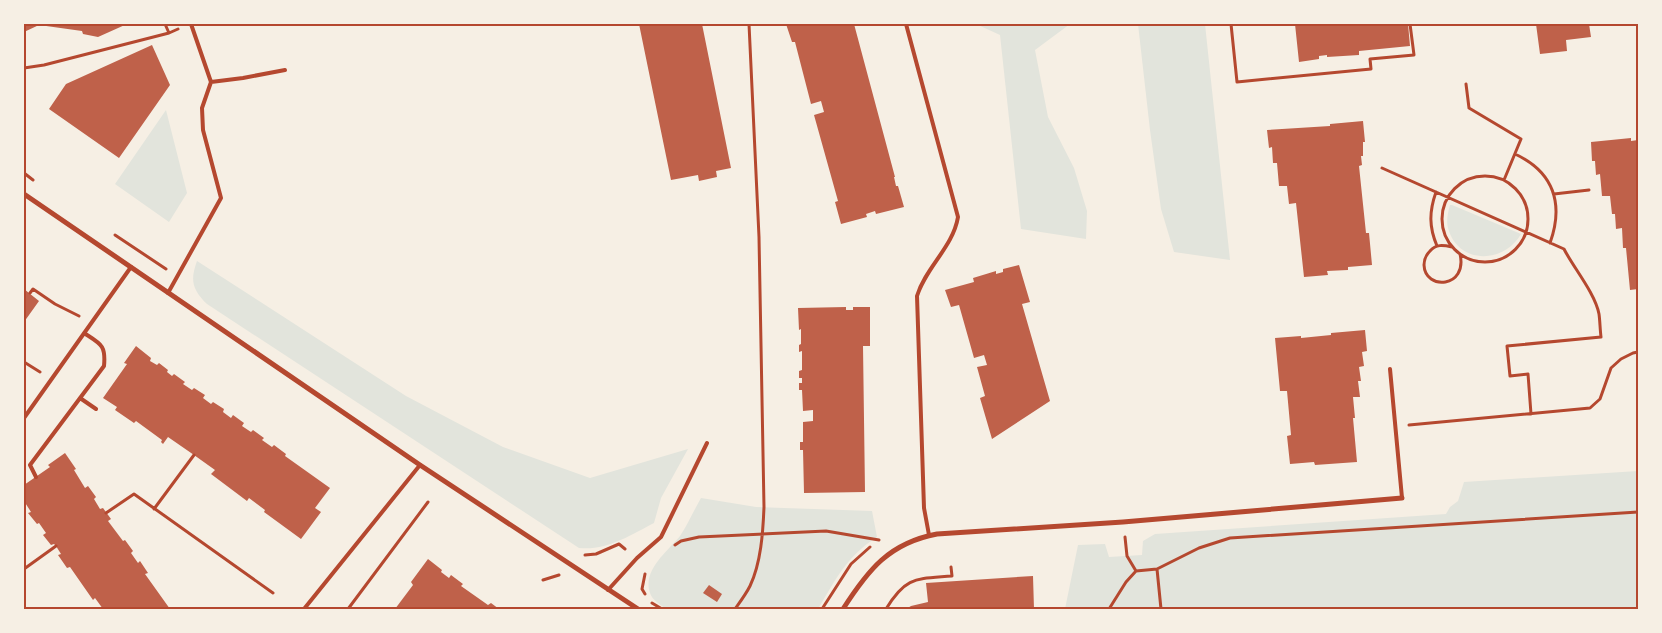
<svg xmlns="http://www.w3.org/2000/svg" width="1662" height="633" font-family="'Asap Condensed',sans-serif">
  <rect width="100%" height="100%" fill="#f6efe4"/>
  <!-- green -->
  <path fill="#e2e4dc" d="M976 24H1070L1035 50 1048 117 1074 168 1087 211 1086 239 1021 229 1000 35Z
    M1138 24H1205L1230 260 1174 252 1161 209 1150 130Z
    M166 110 187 193 169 222 115 184Z
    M1450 205H1452L1521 234C1504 264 1458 265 1448 228 1446 221 1448 212 1450 205Z
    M197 261 406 396 503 447 590 478 688 449 661 498 654 523C631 535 606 551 579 548L207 304C192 289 190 280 197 261Z
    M1638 471V609H1065L1078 545 1105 544 1109 557 1142 555 1143 541 1155 534 1446 514 1450 507 1458 501 1464 482Z
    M701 498 756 507 872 511 877 537C846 557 836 579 818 609H666C661 605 652 600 650 593 642 570 668 551 680 536 688 524 694 510 701 498Z"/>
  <!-- building -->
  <path fill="#bf614a" d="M24 24H127L98 37 83 34 82 31 39 25 24 32Z
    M639 24H702L731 168 716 171 717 177 699 181 698 175 671 180Z
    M786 24H854L895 177H894L896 186H898L904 207 876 214 875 211 866 214 867 217 841 224 835 202 838 201 814 115 824 112 821 101 811 104 795 42H792Z
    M1295 24H1408L1410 46 1359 51V55L1327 57V55L1319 56V59L1299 62Z
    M1536 24H1589L1591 37 1566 40 1567 51 1540 54Z
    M152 45 170 85 119 158 49 109 66 84Z
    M1363 121 1365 142H1363V156H1361L1362 165 1359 166 1366 233H1369L1372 265 1348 267V270L1327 271 1328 275 1304 277 1296 203 1289 204 1287 186H1279L1277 163H1273L1272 147 1269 148 1267 130 1330 126V124Z
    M1631 138V141L1638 140V289L1630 290 1626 248H1623L1622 228 1616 229 1615 214H1612L1610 196H1602L1600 174 1596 175 1595 161H1592L1591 142Z
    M1019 265 1030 302 1022 304 1050 401 992 439 980 398 985 396 977 367 987 365 984 355 974 358 959 305 951 307 945 290 974 282 973 278 996 271V274L1003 272V269Z
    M24 289 39 301 24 322Z
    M846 307V310H853V307H870V346H863L865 492 804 493 803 450H800V442H803V422L813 421V410L803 411 802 390H799V383H802V378H799V371L802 370V351L799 352V345L801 344V329L799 330 798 308Z
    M1365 330 1367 351 1362 352 1364 366 1359 367 1361 381H1358L1360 397H1353L1355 418H1353L1357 462 1315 465 1314 462 1290 464 1287 436 1291 435 1287 391H1280L1275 338 1301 336V338L1331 335V333Z
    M136 346 151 358 150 361 157 365 159 363 168 370 167 372 172 376 174 374 185 382 183 384 192 390 194 388 205 395 203 398 211 404 213 402 224 409 223 412 231 418 233 415 244 423 242 426 251 432 253 430 264 438 262 440 272 447 274 445 286 454 285 456 330 488 315 508 321 512 301 539 264 512 265 510 249 498 247 501 211 474 215 470 194 455 168 437 163 444 161 442 162 440 136 421 134 423 115 410 117 407 103 398 127 364 124 363Z
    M65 453 76 469 74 470 85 488 88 486 96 497 94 499 100 509 103 508 111 519 108 521 123 541 125 540 133 551 131 553 138 563 140 561 148 573 145 574 170 609H103L95 598 93 600 70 567 67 568 58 555 61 554 56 546 54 544 51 545 43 535 46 533 39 523 37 524 28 513 31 512 24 501V485L50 467 48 465Z
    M428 559 442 570 441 572 449 578 451 575 463 584 461 586 488 605 491 603 499 609H395L413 585 411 582Z
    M1033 576 1034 609H906L911 606 928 602 926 583Z
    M709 585 722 594 717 602 703 593Z"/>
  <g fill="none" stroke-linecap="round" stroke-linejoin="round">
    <!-- path -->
    <path stroke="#b5482f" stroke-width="3" d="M165 24 169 33
      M1231 24 1237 82 1371 69 1370 59 1414 55 1410 24
      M24 68 44 65 169 33 178 29
      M1466 84 1469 108 1521 139 1504 180
      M1515 154C1554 172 1564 204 1550 243
      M1382 168 1564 249C1573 267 1595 293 1599 314 1600 321 1600 329 1601 337L1507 346 1510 376 1528 374 1531 414
      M24 173 33 180
      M1442 219a43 43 0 1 1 86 0a43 43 0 1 1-86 0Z
      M1436 192C1429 212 1429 227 1437 246
      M1554 194 1589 190
      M115 235 166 269
      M1452 247C1443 245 1436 244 1430 251 1426 255 1424 260 1424 265 1425 291 1468 288 1460 254
      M30 293 33 289 55 304 79 316
      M24 362 40 372
      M1409 425 1590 408 1600 399 1611 368 1621 359 1633 353 1638 352
      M154 509 194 455
      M106 513 134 494 273 593
      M1125 537 1127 556 1136 571
      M675 545 681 541 699 537 826 531 879 540
      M585 555 596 554 619 544 625 549
      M24 569 56 546
      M1157 569 1199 548 1230 538 1638 512
      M645 574 642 589 645 594
      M543 580 559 575
      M652 603 662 609
      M348 609 428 502
      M735 609C740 602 746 594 750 586 761 563 763 532 764 507L759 237 749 24
      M822 609 851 564 870 547
      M886 609C906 576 916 579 952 576L951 567
      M1109 609 1126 582 1136 571 1157 569 1161 609"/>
    <!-- service -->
    <path stroke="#b5482f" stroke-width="4" d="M906 24 958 217C953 247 926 267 917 296L924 508 929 535
      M211 82 243 78 285 70
      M168 293 221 198 203 130 202 108 211 82 191 24
      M1390 369 1402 498
      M80 398 96 409
      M24 418 131 267
      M36 477 30 465 104 366C106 345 101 344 84 333
      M608 590 637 558 661 537 707 443
      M304 609 420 465"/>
    <!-- minor -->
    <path stroke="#b5482f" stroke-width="5" d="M24 194 420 465 638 609
      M843 609C868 570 889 543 937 534L1123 522 1402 498"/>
  </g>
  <!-- border -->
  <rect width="1662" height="633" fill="none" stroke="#f6efe4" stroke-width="50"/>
  <rect x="25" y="25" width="1612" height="583" fill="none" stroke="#b5482f" stroke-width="2"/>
</svg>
